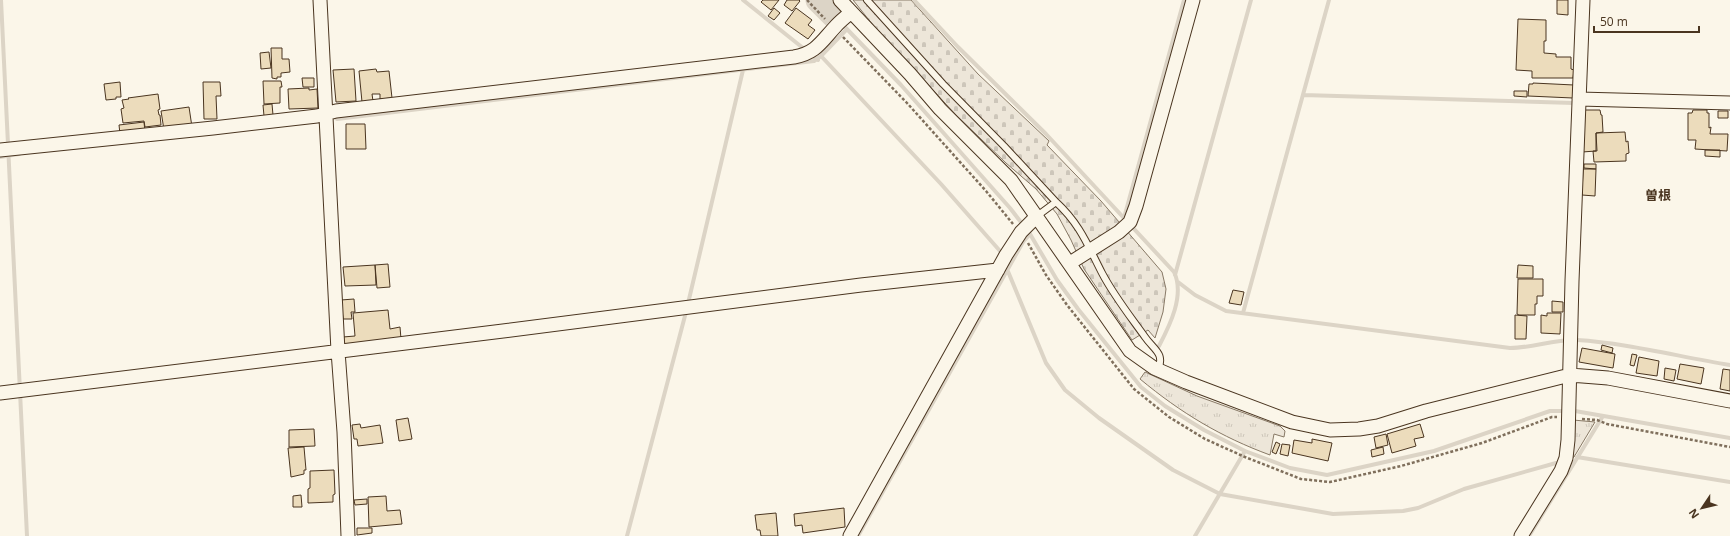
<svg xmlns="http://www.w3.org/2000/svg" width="1730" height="536" font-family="'Open Sans','Noto Sans JP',sans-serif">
  <defs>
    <pattern id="grass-tufts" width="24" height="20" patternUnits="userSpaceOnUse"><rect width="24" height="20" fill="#ede6d9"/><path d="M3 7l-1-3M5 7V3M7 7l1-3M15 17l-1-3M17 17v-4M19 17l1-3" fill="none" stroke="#cdc6ba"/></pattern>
    <pattern id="cemetery-stones" width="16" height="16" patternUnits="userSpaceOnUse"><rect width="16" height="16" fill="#ede6d9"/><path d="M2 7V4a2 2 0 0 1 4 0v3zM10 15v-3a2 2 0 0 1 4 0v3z" fill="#cdc6ba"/></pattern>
  </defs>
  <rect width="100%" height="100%" fill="#fbf6e9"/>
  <!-- grass -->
  <path fill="url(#grass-tufts)" stroke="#887966" d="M1145 372 1197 396 1280 426 1285 431 1284 437 1274 434 1270 455C1221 437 1181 413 1140 379Z
    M1573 420 1595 422 1574 457 1571 458Z"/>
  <!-- cemetery -->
  <path fill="url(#cemetery-stones)" stroke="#887966" d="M853 0H911L978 74 1049 141 1047 145 1101 201 1162 272 1166 289 1163 312 1155 338 1148 330 1132 340 1084 269 1071 240 1057 214 1036 189 1006 163 956 115 873 25Z"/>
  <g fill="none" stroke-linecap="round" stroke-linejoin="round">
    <!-- stream -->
    <path stroke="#dcd4c6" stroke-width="4" d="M1 0 27 536
      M743 0 818 60
      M914 0 958 47 1046 134 1174 272C1185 295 1170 325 1159 346
      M842 24 901 85 1010 208 1030 234 1057 280 1078 309 1141 387 1165 406 1204 430 1245 451 1290 468 1327 475 1434 451 1550 411H1575L1730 438
      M821 56 941 184 1000 251
      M1303 95 1574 103
      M337 119 814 61 821 56 847 29
      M0 157 19 154
      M1124 218 1184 0
      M1007 269 1046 363 1065 390 1099 418 1173 470 1220 494 1333 514 1403 511 1418 508 1464 489 1556 463
      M1175 275 1251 0
      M1178 282 1195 295 1226 311 1510 348C1533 348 1554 339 1577 340 1627 343 1680 357 1730 365
      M1243 313 1329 0
      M1577 457 1730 482
      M627 536 686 312 743 70
      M858 536 1023 242 1030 234
      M1195 536 1245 451
      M1529 536 1603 416"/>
    <!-- river -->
    <path stroke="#dcd4c6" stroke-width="25" d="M818 0 836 18"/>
  </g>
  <!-- building -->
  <path fill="#ecdcbc" stroke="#4a3520" d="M763 0H779L771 10 761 2Z
    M787 0H799L800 1 792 11 784 5Z
    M1557 0H1568V15L1557 14Z
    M774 8 780 13 774 20 768 16Z
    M796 8 812 20 808 25 815 30 808 39 785 23Z
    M1518 19 1546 20V41H1544V53L1556 54V57H1571V69L1574 70 1573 78H1532V71L1516 70Z
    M271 48H282V59H289L290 72 281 73V77H277V79L272 78Z
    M269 52 271 68 261 69 260 53Z
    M354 69 356 101 336 102 333 70Z
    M376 69 377 72 389 71 392 98 380 99V94H372L373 101 362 102 359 71Z
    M302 78H314V87H303Z
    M263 81H281L282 87H280V103L264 104Z
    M120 82 121 97H116V99L106 100 104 84Z
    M203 82H220L221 96H216L217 119H204Z
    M1533 83 1574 85 1573 98 1528 96 1529 84H1533Z
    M309 88V90L317 89 318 108 289 109 288 89Z
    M1514 91H1527V97L1514 96Z
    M158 94 160 109 158 110 159 115H160L161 125 145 127 144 121 123 123 121 109 124 108 122 100 129 99 128 98Z
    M272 104 273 115 264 116 263 105Z
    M189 107 192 127 164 130 161 111Z
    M1585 110H1600L1601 115H1602L1603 132 1596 133V151L1582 152 1583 116H1585Z
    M1693 110H1707V113H1709V128L1711 127 1710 134H1728L1727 151 1695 149 1696 140H1688V113H1692Z
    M1718 111H1728V118H1718Z
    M144 122 145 132 120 134 119 125Z
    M346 124H365L366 149H346Z
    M1625 132 1626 142 1628 141 1629 153 1626 154V161L1594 162 1593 151H1597L1596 133Z
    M1705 150H1720V157L1705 156Z
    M1584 164H1596V169L1584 168Z
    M1583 169H1596L1595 196 1582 195Z
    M388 264 390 287 377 288 375 265Z
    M375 265 376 285 345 286 343 267Z
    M1518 265 1533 266V278H1517Z
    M1518 279H1543V296H1537V304H1535V315H1519L1517 314Z
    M1233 290 1244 292 1241 305 1229 303Z
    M354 299 355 312H351L352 319H343L341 300Z
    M1552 301 1563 302V312H1552Z
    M388 310 390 329 400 327 401 339 344 347 343 337 355 336 353 313Z
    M1547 313H1561L1560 334 1541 333V315L1547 316Z
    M1515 315 1527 316 1526 339H1515Z
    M1602 345 1613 348 1612 353 1601 350Z
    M1582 348 1615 354 1613 368 1579 362Z
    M1632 354 1637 355 1634 366 1630 365Z
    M1639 357 1659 361 1657 376 1636 373Z
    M1680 364 1704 368 1701 384 1677 379Z
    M1665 368 1676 370 1674 381 1664 379Z
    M1723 369 1730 370V391L1720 389Z
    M408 418 412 439 399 441 396 420Z
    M360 424 361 428 380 425 383 443 358 446 357 439H354L352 425Z
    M1420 424 1424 437 1414 439 1416 446 1392 453 1387 434Z
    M314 429 315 446 289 447V430Z
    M1386 434 1388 445 1376 448 1374 437Z
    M1312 439 1332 443 1328 461 1292 453 1294 440 1312 443Z
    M1276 442 1280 444 1276 454 1272 452Z
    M1282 444 1290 445 1288 456 1280 454Z
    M304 447 306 470H304V474L291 477 288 448Z
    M1383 447 1384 454 1372 457 1371 450Z
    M334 470 335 494 333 495V502L308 503V489L310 488V471Z
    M301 495 302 507H293V496Z
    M386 496 387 511 400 510 402 524 369 527 368 497Z
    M367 499V504L355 505 354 500Z
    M844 508 845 527 803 533 802 525 795 526 794 514Z
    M776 513 778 536H761L760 530H757L755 515Z
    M357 528H372V533L357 535Z"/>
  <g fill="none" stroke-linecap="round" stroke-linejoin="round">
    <defs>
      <path id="service" d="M867 0 943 84 1004 146 1056 202
        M1037 216 1056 202C1080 224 1088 246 1102 273 1114 296 1130 316 1145 337 1154 350 1165 353 1158 370"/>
      <path id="minor" d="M320 0 338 351 344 432 348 536
        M840 0 910 74 940 109 1011 180 1130 351 1154 368 1186 382 1292 422 1330 430 1359 429 1378 426 1426 411 1570 375 1608 378 1730 401
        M1579 99 1730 103
        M0 150 213 128 317 116 336 111 794 57C816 53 821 42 835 27 840 21 846 17 851 12
        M1070 263 1119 232 1130 222 1136 206 1193 0
        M0 393 503 331 861 285 998 270
        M850 536 1006 255 1021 232 1037 216
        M1521 536 1561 471 1566 458 1568 440 1572 281 1583 0"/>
    </defs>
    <!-- service casing -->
    <use href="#service" stroke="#4a3520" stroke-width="8"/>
    <!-- minor casing -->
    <use href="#minor" stroke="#4a3520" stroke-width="15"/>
    <!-- path -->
    <path stroke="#7f6f5c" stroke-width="2.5" stroke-dasharray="3 2" stroke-linecap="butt" d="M807 0 825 19
      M843 37 907 103 986 191 1013 224
      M1028 243 1046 275 1067 305 1134 389 1169 417 1205 439 1245 457 1301 479 1330 482 1401 466 1482 443 1552 417H1557
      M1582 419 1597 420 1607 424 1730 447"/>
    <!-- service -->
    <use href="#service" stroke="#fbf6e9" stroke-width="6"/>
    <!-- minor -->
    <use href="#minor" stroke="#fbf6e9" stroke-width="13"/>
  </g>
  <g text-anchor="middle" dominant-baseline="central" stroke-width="3" stroke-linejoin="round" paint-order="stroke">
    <!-- quarter labels -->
    <g font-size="13" font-weight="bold" fill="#4a3520" stroke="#fbf6e9">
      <text x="1658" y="195">曽根</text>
    </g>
  </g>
  <!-- north arrow -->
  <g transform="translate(1702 508) rotate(235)" stroke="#fbf6e9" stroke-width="3" paint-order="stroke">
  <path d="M0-3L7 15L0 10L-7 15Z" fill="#4a3520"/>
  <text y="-6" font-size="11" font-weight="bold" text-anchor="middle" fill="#4a3520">N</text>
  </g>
  <!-- scale -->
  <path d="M1594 26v6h105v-6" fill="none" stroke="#4a3520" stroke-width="2"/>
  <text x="1600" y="26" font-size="12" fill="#4a3520" stroke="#fbf6e9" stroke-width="3" paint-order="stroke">50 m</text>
</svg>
